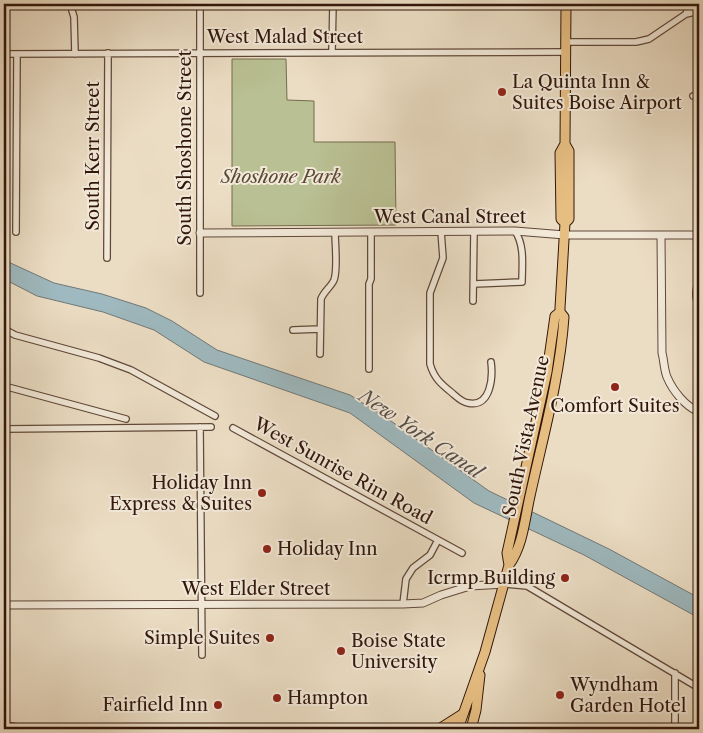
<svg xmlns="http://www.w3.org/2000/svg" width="703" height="733" font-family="'Libre Caslon Text',serif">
  <rect width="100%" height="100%" fill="#ebddc4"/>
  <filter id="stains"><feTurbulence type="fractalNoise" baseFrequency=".004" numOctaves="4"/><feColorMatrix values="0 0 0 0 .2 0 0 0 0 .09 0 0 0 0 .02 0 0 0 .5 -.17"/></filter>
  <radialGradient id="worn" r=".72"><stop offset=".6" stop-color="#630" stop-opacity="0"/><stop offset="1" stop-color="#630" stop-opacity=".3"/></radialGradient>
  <!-- green -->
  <path fill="#b9c093" stroke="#756b4f" d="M232 59H286L287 100 314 101V142H395L396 225 232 226Z
    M557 338 558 341 546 408 526 494 524 493 555 339Z"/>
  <!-- water -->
  <path fill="#9eb9bf" stroke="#727877" d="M4 260 54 283 102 294 146 308 172 321 217 350 350 395 391 421 489 491 609 549 699 598V618L584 555 474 503 350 413 204 362 154 330 103 312 37 296 4 279Z"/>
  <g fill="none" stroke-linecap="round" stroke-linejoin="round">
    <defs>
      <path id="minor" d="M70 4 74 17 75 54
        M200 4V293
        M686 14 689 4
        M566 42H636L649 39 686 14 699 11
        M332 52 333 4
        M4 54 566 52
        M693 96 699 94
        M441 231 443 258 430 293V364C434 378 441 384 451 392 456 396 461 402 468 403 491 408 493 377 491 362
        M16 232 17 54
        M107 258 108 53
        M699 274C698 284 693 296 699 305
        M474 284 522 282C522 265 525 246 515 231
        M473 301 474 231
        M4 329 15 335 99 358 131 370 215 416
        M293 330 320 329
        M320 354 321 299C324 291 331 287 334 280 338 270 335 243 335 232
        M369 369V284L371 279V232
        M4 386 126 419
        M200 427 202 655
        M233 428 462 553
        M4 429 211 427
        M505 584 527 586 699 688
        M403 604 406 579 413 568 430 555 438 540
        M675 729V673"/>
      <path id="tertiary" d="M200 233 515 231 565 235H699
        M661 235 662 353C664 360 664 370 667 377 673 391 685 406 699 412
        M4 605 403 604 423 603 441 595 470 586 505 584"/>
      <path id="primary" d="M565 223 561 219 560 153 565 144 566 4
        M509 565 507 553 547 372 555 316 560 312V308L565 223 569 219V151L565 144
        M458 729 485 652 509 565C523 546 525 518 530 496 543 437 560 377 564 317L560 312
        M471 729 476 710 480 675"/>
      <path id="motorway" d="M4 728 18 729
        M440 729 462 715"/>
    </defs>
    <!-- minor casing -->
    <use href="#minor" stroke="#604839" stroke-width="8"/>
    <!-- tertiary casing -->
    <use href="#tertiary" stroke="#604839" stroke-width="9"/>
    <!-- primary casing -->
    <use href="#primary" stroke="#31160b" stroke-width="11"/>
    <!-- motorway casing -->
    <use href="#motorway" stroke="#31160b" stroke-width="12"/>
    <!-- minor -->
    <use href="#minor" stroke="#f2e9d9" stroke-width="5.5"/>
    <!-- tertiary -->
    <use href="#tertiary" stroke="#f2e9d9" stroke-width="7"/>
    <!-- primary -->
    <use href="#primary" stroke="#e6be82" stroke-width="9"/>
    <!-- motorway -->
    <use href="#motorway" stroke="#e6be82" stroke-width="10"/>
  </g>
  <!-- markers -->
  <g fill="#8f2418" stroke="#f2e9d9" stroke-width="2">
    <circle cx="502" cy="92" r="5"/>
    <circle cx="615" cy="387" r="5"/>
    <circle cx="262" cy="493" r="5"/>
    <circle cx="267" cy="549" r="5"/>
    <circle cx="565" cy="578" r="5"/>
    <circle cx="270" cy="638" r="5"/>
    <circle cx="341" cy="651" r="5"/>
    <circle cx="560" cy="695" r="5"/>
    <circle cx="277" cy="698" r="5"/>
    <circle cx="218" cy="705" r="5"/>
  </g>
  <g text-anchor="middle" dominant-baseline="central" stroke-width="4" stroke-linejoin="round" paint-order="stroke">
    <!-- street labels -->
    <g font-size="18" fill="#31160b" stroke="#f2e9d9">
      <text x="285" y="37">West Malad Street</text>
      <text transform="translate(185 148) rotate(-90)">South Shoshone Street</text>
      <text transform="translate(93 156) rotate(-90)">South Kerr Street</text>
      <text x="450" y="217">West Canal Street</text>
      <text transform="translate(526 436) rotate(-78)">South Vista Avenue</text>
      <text transform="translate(343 471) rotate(29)">West Sunrise Rim Road</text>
      <text x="256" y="589">West Elder Street</text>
    </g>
    <!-- poi labels -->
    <g font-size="18" fill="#31160b" stroke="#f2e9d9" text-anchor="start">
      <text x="512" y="82">La Quinta Inn &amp;<tspan x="512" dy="21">Suites Boise Airport</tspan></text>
      <text x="615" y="406" text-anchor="middle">Comfort Suites</text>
      <text x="252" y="483" text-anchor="end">Holiday Inn<tspan x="252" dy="21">Express &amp; Suites</tspan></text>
      <text x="277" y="549">Holiday Inn</text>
      <text x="555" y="578" text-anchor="end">Icrmp Building</text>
      <text x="260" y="638" text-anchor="end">Simple Suites</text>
      <text x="351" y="641">Boise State<tspan x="351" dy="21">University</tspan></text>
      <text x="570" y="685">Wyndham<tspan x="570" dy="21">Garden Hotel</tspan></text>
      <text x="287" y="698">Hampton</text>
      <text x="208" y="705" text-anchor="end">Fairfield Inn</text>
    </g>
    <!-- park labels -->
    <g font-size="18" font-style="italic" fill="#5a4934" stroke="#f2e9d9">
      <text x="281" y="177">Shoshone Park</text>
    </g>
    <!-- water labels -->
    <g font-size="19" font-style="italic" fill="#574f4a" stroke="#f2e9d9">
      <text transform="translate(421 434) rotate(34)">New York Canal</text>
    </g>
  </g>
  <!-- margin -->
  <rect width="703" height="733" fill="none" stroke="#ebddc4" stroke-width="20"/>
  <rect x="5" y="5" width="693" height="723" fill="none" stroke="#31160b" stroke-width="2.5"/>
  <rect x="10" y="10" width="683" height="713" fill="none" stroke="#31160b"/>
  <rect width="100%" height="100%" filter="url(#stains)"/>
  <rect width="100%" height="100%" fill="url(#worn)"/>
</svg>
